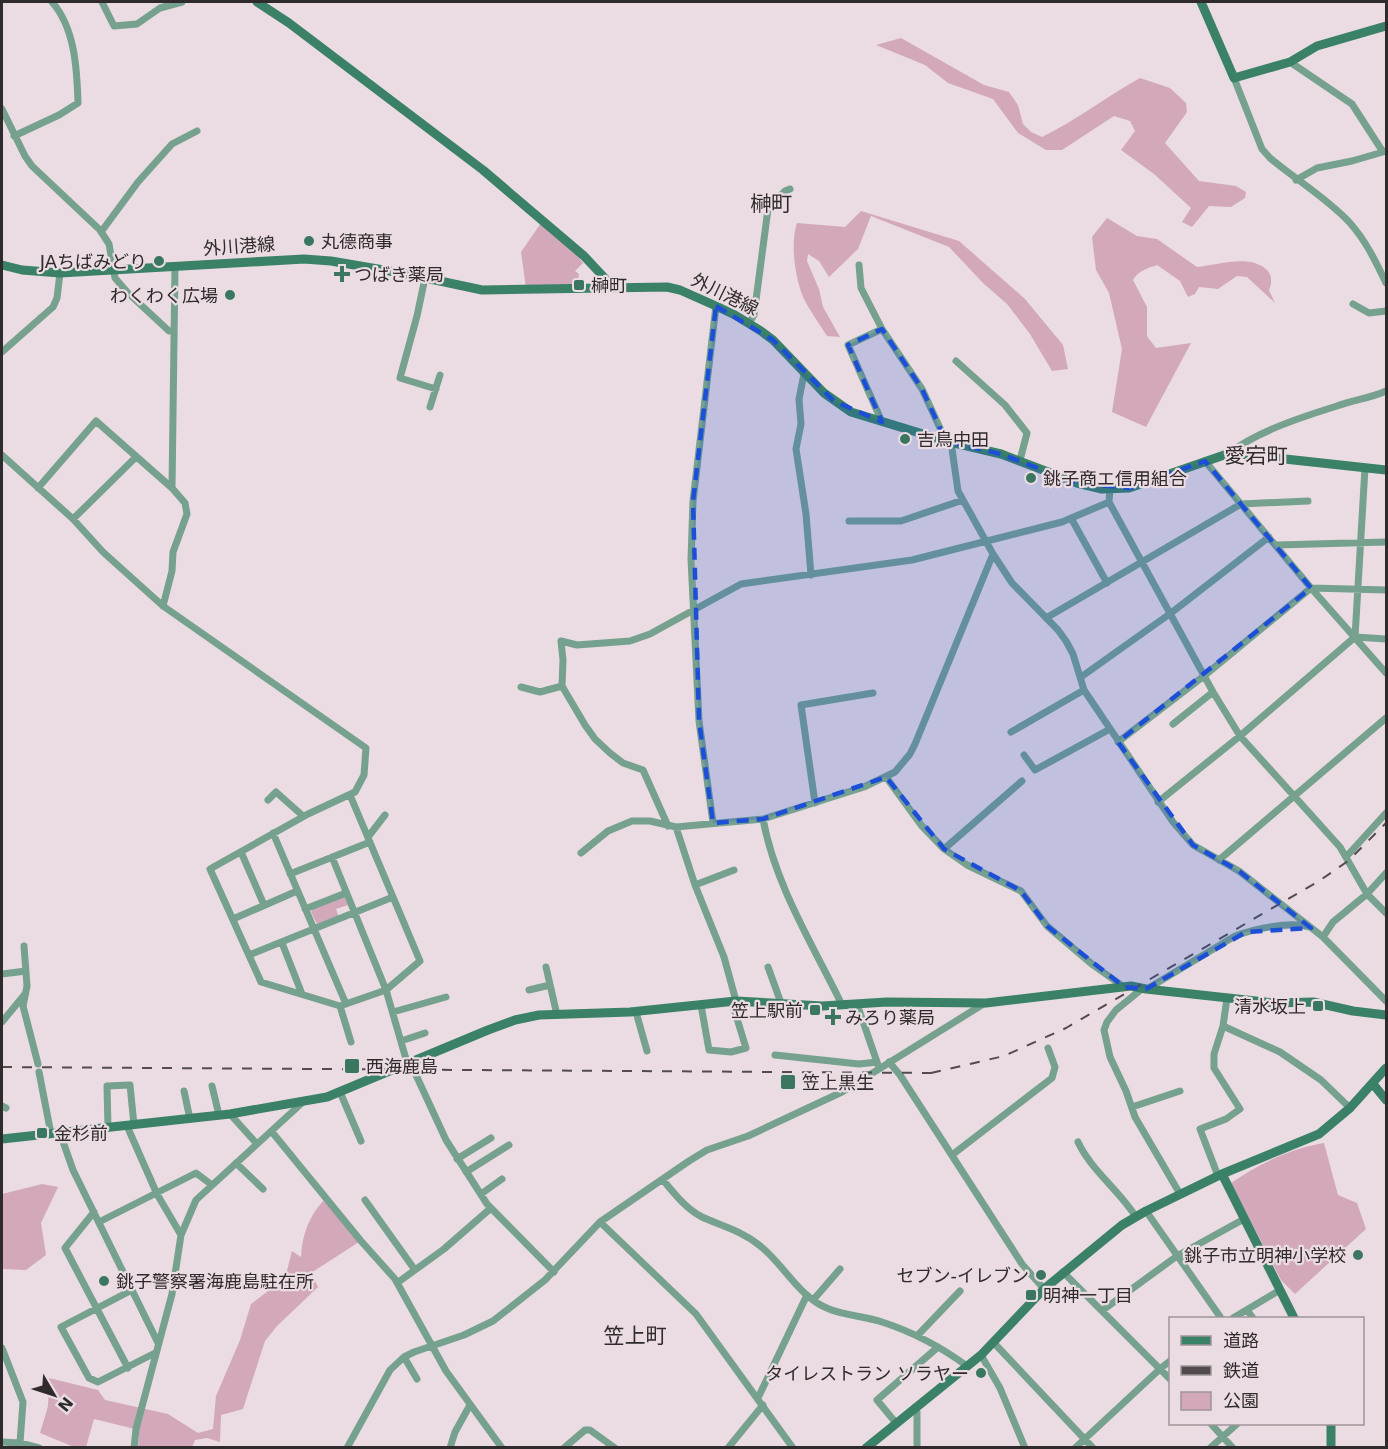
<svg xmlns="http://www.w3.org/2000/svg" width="1388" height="1449" font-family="'DejaVu Sans','Noto Sans JP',sans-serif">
  <rect width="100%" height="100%" fill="#eadce2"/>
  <!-- green -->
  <path fill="#d3a8bb" d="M901 38 984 85 1009 92 1018 105 1023 124 1031 132 1042 137C1077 120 1106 97 1140 78L1170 88 1186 103 1187 112 1165 143 1199 181 1236 186 1246 192 1245 198 1231 207 1209 206 1192 227 1182 222 1191 208 1154 174 1121 150 1135 131 1130 121 1114 116 1062 150H1046L1018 133 993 99 948 83 925 65 876 45Z
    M861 211 959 241 1025 299 1063 345 1068 369 1052 371 1030 334 1007 304 983 283 949 247 871 216 858 249 829 277 819 261 808 254 807 261 819 289 823 307 840 337 827 336C819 323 810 311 804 299 795 279 790 243 797 223L845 227Z
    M1107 218 1137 236 1157 239 1197 267C1218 265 1251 253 1268 271 1272 276 1272 284 1269 290L1275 303 1247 277 1237 276 1218 289 1199 287 1195 294 1188 297 1180 281 1157 265C1148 268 1138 271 1133 280L1147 307V336L1156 348 1191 343 1146 427 1112 412 1122 349 1109 293 1096 270 1092 237Z
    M541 223 576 254 583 263 575 271 579 274 577 285 526 288 521 252Z
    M344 896 348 905 336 909 339 917 317 924 311 912 313 908Z
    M1324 1143 1338 1195 1357 1203 1366 1229 1295 1294 1281 1280 1231 1183C1258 1164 1292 1148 1324 1143Z
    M42 1184 58 1187 41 1223 46 1255 26 1270 2 1269V1194Z
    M324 1200 359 1242 311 1273 318 1287 277 1326 265 1341 243 1409 221 1415 220 1442 207 1438 195 1440 192 1447H138L139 1430 94 1419 86 1447H74L40 1433 48 1406 49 1378 98 1390 105 1400 168 1414 198 1433 213 1429 216 1396 240 1340 251 1304 285 1278 292 1251 301 1257C302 1235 309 1216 324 1200Z"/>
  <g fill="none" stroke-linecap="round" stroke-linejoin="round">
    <!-- street -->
    <path stroke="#75a18e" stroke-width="7" d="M102 2 114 26 137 24 160 8 182 2
      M1290 62 1352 104 1383 152 1386 151
      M1234 78 1262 149 1270 158C1296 180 1327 198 1350 223 1366 241 1376 262 1386 283
      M2 109 25 156 32 166 100 230 109 244 115 278 128 293 169 331H173
      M14 136 59 115 78 103C77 69 75 28 52 2
      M1296 180 1317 168 1352 161 1383 152
      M101 232 138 182 172 144 197 131
      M859 265 861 288 882 329 922 389 946 441
      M425 278 417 316 400 378 436 389
      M1353 304 1369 313 1386 311
      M749 323 754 315 768 209 785 191 790 189
      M2 352 53 307 57 298 60 273
      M956 361 1005 405 1027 433 1020 460
      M804 374 799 399 801 424 796 449 806 514 811 575
      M430 407 440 375
      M882 422 848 345 882 329
      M951 442 958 491 993 554 1012 583 1058 630 1066 641 1073 654 1084 690 1173 822 1193 845 1239 871 1323 937 1386 1001
      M1230 453C1255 432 1305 416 1337 406 1353 400 1371 398 1386 391
      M2 455 73 519 103 552 163 606 366 748 364 775 355 792 308 814 210 869 261 982 340 1006 386 990 420 961 350 795
      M1205 461 1311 588 1386 673
      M38 488 96 421 172 488 185 503 187 514 173 552 172 571 163 606
      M172 488 175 267
      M1110 489 1109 502 1213 692 1240 736 1340 847 1367 894 1386 913
      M1071 518 1107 583
      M73 519 136 457
      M849 521H901L963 500
      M1277 545 1386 542
      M1046 618 1241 504 1308 501
      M1355 637 1365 468
      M1081 677 1171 613 1269 537
      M521 687 540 692 562 686
      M1173 724 1213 692
      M1011 732 1084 690
      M1118 742 1204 676 1311 588 1386 590
      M1024 755 1035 770 1110 729
      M886 777 921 825 944 849 967 865 1021 891 1047 926 1093 965 1124 987
      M268 800 276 792 303 816
      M1158 802 1240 736 1355 637 1386 639
      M815 803 801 705 873 693
      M763 819C775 885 813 945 842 1005
      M713 823 699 721 691 559 693 501 716 306
      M668 826 643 770 623 763 610 753 595 739 585 725 562 686 563 660 561 641 577 645 630 641 650 634 741 584 912 560 1062 522 1109 502
      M676 827 695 885 724 957 736 1001
      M273 833 346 1004
      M368 837 385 815
      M944 849 1022 781
      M241 852 264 905
      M581 853 608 831 632 821H650L676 827 763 819 864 787 895 772 910 754 915 744 993 554
      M332 857 386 990 406 1059 410 1062 446 1140 487 1204 554 1272
      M1346 857 1386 813
      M1219 860 1386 718
      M290 874 370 842
      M695 885 734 870
      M305 909 346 893
      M233 919 297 891
      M1323 937 1333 922 1367 894 1386 873
      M282 943 302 994
      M24 946 27 986 23 1006 38 1064
      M249 955 393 897
      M546 967 557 1015
      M768 967 781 1003
      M2 974 26 971
      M1143 988 1116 1010 1107 1022 1104 1030 1110 1057 1126 1091 1135 1117 1180 1194
      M1147 989 1235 936C1254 929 1289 921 1309 927
      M529 990 550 985
      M1227 998 1223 1026 1280 1052 1321 1080 1350 1108
      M857 1004 878 1065
      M701 1005 709 1050 731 1052 746 1048 732 1002
      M340 1006 351 1042
      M393 1012 446 997
      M636 1012 647 1051
      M2 1022 25 994
      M401 1041 425 1033
      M775 1055 859 1064 877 1062
      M889 1062 900 1075 1022 1264 1044 1289
      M39 1072 51 1134
      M212 1086 219 1115
      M184 1091 190 1119
      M340 1092 361 1141
      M2 1106 6 1108
      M1132 1107 1180 1091
      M230 1114 257 1144
      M127 1126 157 1194 181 1235
      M108 1128 107 1086 130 1085 134 1125
      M272 1132 361 1241 395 1279 446 1371 502 1448
      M60 1133 73 1170 158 1343
      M1078 1142C1091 1170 1119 1190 1136 1217
      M952 1155 1052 1078 1055 1067 1048 1048
      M457 1159 491 1138
      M236 1163 263 1189
      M466 1172 509 1145
      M1218 1176 1200 1129 1226 1119 1240 1109 1214 1068V1054L1223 1026
      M663 1180C674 1193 686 1209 702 1217 722 1226 742 1231 759 1245 784 1264 798 1297 829 1309 846 1316 865 1316 882 1322 913 1332 941 1347 967 1366
      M481 1194 502 1179
      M365 1200 415 1270
      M1146 1211 1221 1318
      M94 1212 65 1248 128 1368
      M99 1222 196 1173 212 1185
      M600 1222 696 1314 793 1448
      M1063 1272 1170 1379
      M397 1283 444 1249 491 1208
      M132 1290 61 1327 89 1378 98 1382 155 1353
      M814 1299 840 1269
      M1103 1310 1177 1256 1244 1219
      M1247 1310 1253 1318
      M1233 1318 1280 1290
      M917 1336 960 1291
      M994 1343 1093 1448
      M2 1348 23 1402 20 1443
      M981 1355 1000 1388 1025 1448
      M404 1357 417 1379
      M758 1398 807 1295
      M915 1407 917 1412V1448
      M896 1423 877 1400 938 1347
      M1211 1424 1233 1448
      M2 1442 20 1443 39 1448
      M134 1448 136 1429 172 1294 181 1235 196 1200 303 1102
      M347 1448 390 1370 404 1357 414 1352 464 1335 493 1321 545 1280 600 1222 689 1161 707 1150 748 1136 842 1092 985 1003
      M450 1448 455 1432 470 1405
      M564 1448 585 1430H590L615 1448
      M728 1448 763 1405
      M1075 1448 1161 1368 1170 1361
      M1210 1448 1237 1424"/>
    <!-- secondary -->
    <path stroke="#3a8167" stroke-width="9" d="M257 2 289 23 483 170 584 256 613 287
      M1201 2 1234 78 1290 62 1317 46 1386 26
      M2 265 22 270 60 273 304 259 331 261 407 274 482 290 667 287 680 290 716 306 735 315 761 331 773 340 824 393 851 412 946 441 1001 454 1077 483 1102 489 1129 488 1230 453 1386 470
      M1373 1084 1386 1100
      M2 1139 230 1114 327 1097 488 1030 515 1020 539 1015 630 1012 736 1001 822 1006 887 1002 986 1003 1131 986 1146 989 1275 1003 1313 1002 1353 1011 1386 1015
      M1222 1174 1294 1318
      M1331 1424V1448
      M866 1448 981 1355 1044 1289 1122 1225 1146 1211 1222 1174 1319 1134 1350 1108 1386 1068"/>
    <!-- rail -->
    <path stroke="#524b4e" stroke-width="2" stroke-dasharray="10 10" stroke-linecap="butt" d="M2 1067 937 1073
      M931 1073 1004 1056 1066 1028 1319 881 1348 861 1386 823"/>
  </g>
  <!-- marked area -->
  <path fill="#1d4ed8" fill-opacity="0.2" stroke="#1d4ed8" stroke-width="4.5" stroke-dasharray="12 8" stroke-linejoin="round" d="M716 306 773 340 834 401 882 422 848 345 882 329 922 389 946 441 1001 454 1077 483 1129 488 1205 461 1311 588 1118 742 1193 845 1239 871 1311 928 1246 932 1146 989 1124 987 1047 926 1021 891 944 849 886 777 763 819 713 823 699 721 693 501Z"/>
  <!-- markers -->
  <g fill="#3b7660" stroke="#eadce2" stroke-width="2">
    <circle cx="309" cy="241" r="6"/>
    <circle cx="159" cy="261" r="6"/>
    <path d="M339 265h6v6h6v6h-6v6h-6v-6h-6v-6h6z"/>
    <rect x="573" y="279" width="12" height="12" rx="3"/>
    <circle cx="230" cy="295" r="6"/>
    <circle cx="905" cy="439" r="6"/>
    <circle cx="1031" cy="478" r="6"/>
    <rect x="1312" y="1000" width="12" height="12" rx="3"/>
    <rect x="809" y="1004" width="12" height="12" rx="3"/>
    <path d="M830 1008h6v6h6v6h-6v6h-6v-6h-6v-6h6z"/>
    <rect x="344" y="1058" width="16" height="16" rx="3"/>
    <rect x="780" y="1074" width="16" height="16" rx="3"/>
    <rect x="36" y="1127" width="12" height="12" rx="3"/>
    <circle cx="1358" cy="1255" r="6"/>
    <circle cx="1041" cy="1275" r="6"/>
    <circle cx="104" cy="1281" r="6"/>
    <rect x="1025" y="1289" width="12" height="12" rx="3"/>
    <circle cx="981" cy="1373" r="6"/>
  </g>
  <g text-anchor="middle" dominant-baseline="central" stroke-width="4.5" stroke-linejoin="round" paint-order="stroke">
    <!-- poi labels -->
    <g font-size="18" fill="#2f2a2c" stroke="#eadce2" text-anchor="start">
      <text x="321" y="241">丸德商事</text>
      <text x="147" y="261" text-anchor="end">JAちばみどり</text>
      <text x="354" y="274">つばき薬局</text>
      <text x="591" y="285">榊町</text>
      <text x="218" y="295" text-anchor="end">わくわく広場</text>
      <text x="917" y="439">吉鳥中田</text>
      <text x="1043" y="478">銚子商エ信用組合</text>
      <text x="1306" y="1006" text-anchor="end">清水坂上</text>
      <text x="803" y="1010" text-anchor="end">笠上駅前</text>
      <text x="845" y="1017">みろり薬局</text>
      <text x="366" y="1066">西海鹿島</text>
      <text x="802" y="1082">笠上黒生</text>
      <text x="54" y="1133">金杉前</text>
      <text x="1346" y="1255" text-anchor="end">銚子市立明神小学校</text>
      <text x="1029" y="1275" text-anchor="end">セブン-イレブン</text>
      <text x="116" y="1281">銚子警察署海鹿島駐在所</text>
      <text x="1043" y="1295">明神一丁目</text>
      <text x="969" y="1373" text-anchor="end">タイレストラン ソラヤー</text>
    </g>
    <!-- street labels -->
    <g font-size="18" fill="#2f2a2c" stroke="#eadce2">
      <text transform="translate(239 246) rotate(-4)">外川港線</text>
      <text transform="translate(725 294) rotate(26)">外川港線</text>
    </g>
    <!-- quarter labels -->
    <g font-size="21" fill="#2f2a2c" stroke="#eadce2">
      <text x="771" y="204">榊町</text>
      <text x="1256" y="456">愛宕町</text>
      <text x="635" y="1336">笠上町</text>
    </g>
  </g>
  <!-- border -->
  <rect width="1388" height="1449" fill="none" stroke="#2f2a2c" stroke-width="6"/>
  <!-- legend -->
  <rect x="1169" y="1317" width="195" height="108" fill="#eadce2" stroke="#9f9599" stroke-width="1.5"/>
  <rect x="1181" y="1336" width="30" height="9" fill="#3a8167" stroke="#9f9599" stroke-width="1.5"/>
  <text x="1223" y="1347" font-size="18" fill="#2f2a2c">道路</text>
  <rect x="1181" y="1366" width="30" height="9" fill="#524b4e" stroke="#9f9599" stroke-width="1.5"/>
  <text x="1223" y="1377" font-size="18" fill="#2f2a2c">鉄道</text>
  <rect x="1181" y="1392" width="30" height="18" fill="#d3a8bb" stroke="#9f9599" stroke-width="1.5"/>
  <text x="1223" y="1407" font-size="18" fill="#2f2a2c">公園</text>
  <!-- north arrow -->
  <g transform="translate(54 1395) rotate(129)" stroke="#eadce2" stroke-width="4.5" paint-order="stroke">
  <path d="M0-4.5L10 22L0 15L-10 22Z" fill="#2f2a2c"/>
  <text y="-9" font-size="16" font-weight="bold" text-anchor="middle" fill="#2f2a2c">N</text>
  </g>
</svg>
